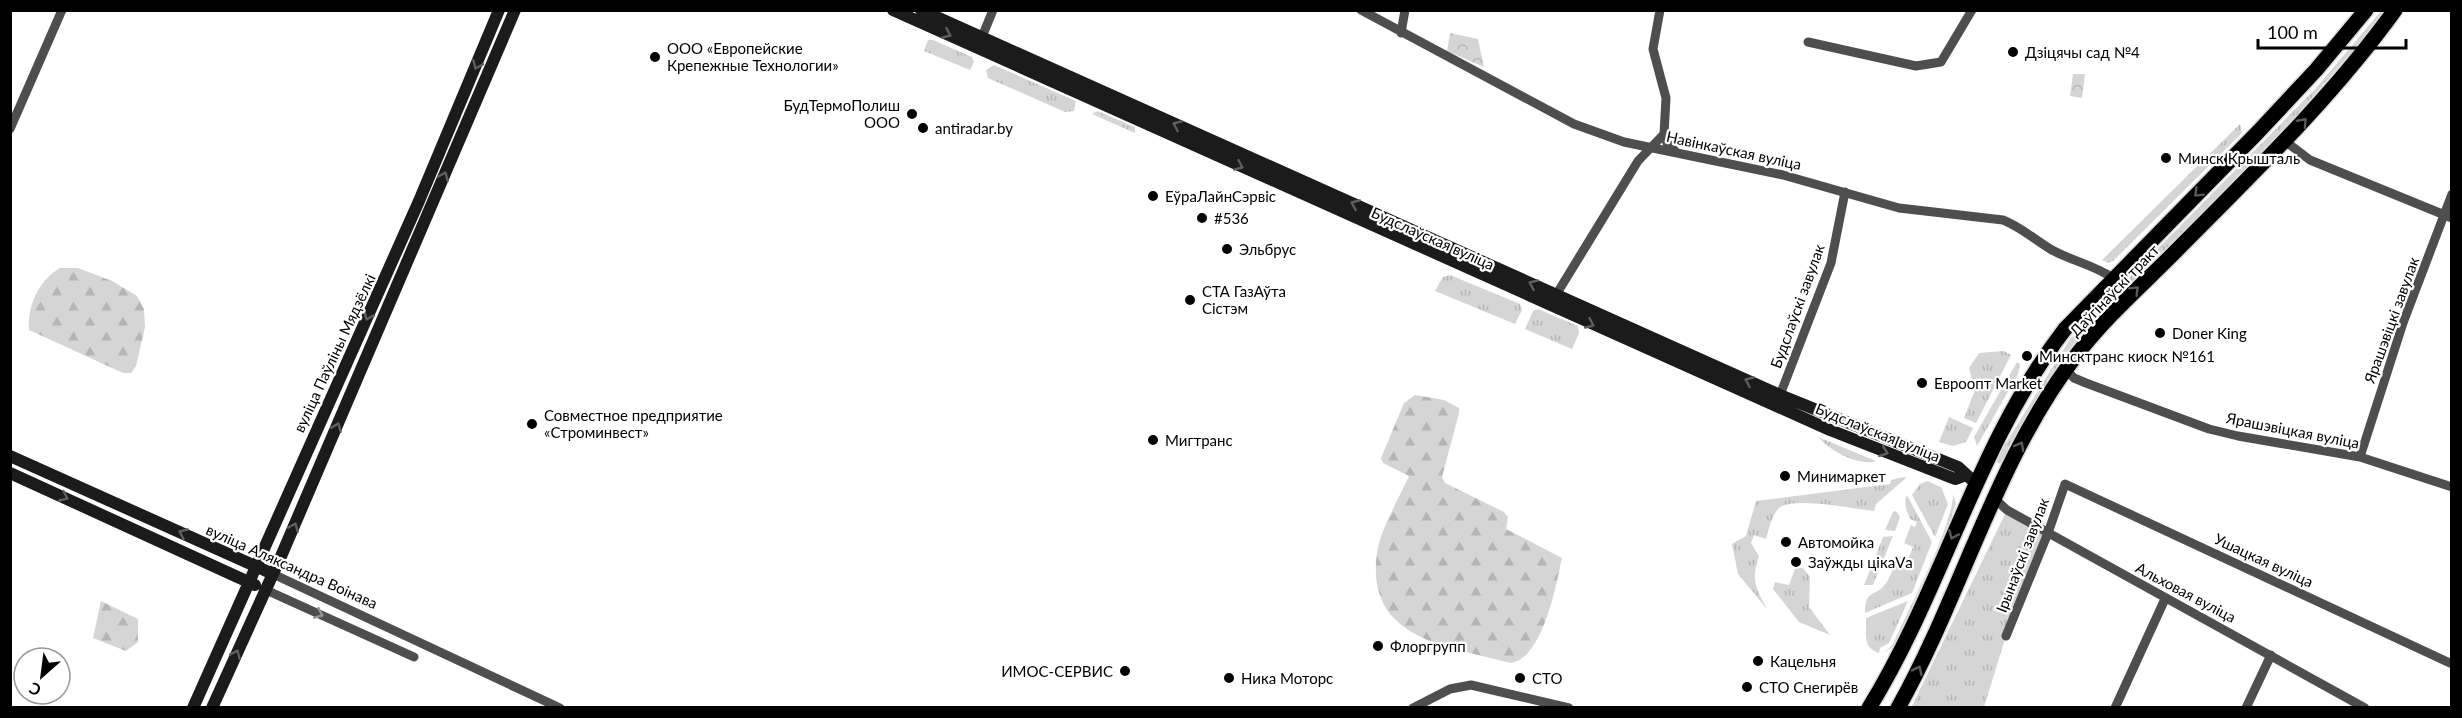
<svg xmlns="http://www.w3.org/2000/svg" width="2462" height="718" font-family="Lato,sans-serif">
  <defs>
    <pattern id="grass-tufts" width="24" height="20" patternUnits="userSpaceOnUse" patternTransform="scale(1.5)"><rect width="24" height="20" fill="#d5d5d5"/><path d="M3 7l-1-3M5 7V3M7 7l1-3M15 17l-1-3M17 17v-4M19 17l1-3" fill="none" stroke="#b5b5b5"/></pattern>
    <pattern id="forest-firs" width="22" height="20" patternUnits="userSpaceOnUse" patternTransform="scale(1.5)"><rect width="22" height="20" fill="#d5d5d5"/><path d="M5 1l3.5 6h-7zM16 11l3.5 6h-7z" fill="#b5b5b5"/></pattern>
    <pattern id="park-crowns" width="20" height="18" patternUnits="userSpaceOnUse" patternTransform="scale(1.5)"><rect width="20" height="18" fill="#d5d5d5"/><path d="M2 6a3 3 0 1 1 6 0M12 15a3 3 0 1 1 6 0" fill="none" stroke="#b5b5b5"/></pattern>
  </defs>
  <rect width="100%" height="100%" fill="#fff"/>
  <!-- grass -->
  <path fill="url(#grass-tufts)" d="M2381 11H2387L2278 137 2113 302 2109 298 2317 87Z
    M928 40H933L972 57 974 62 970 70 924 51Z
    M994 65 1076 101 1074 111 1065 112 988 78 986 70Z
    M1097 111 1135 127V133L1092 114Z
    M2240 124 2242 133 2113 261 2108 263 2102 260Z
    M1450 275 1520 304 1522 310 1515 324 1435 291 1443 277Z
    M2102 303 2107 307 2065 354 2000 464 1995 461 2070 339Z
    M1538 309 1578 326 1579 333 1572 349 1525 329 1533 311Z
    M2004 351 2011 355 1976 423 1964 418 1975 390 1969 368 1979 353Z
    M2017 362 2020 364 2018 374 1977 446 1974 437Z
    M1949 417 1973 428 1966 442 1953 446 1939 442Z
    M1818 437 1876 461C1859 467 1829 450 1818 437Z
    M1904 477 1906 478 1876 504 1874 511C1854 509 1793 496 1779 508 1771 516 1769 529 1766 539L1754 535 1751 543 1759 556C1751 581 1755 586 1767 609L1738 574 1732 544 1746 536 1756 501 1890 484 1891 480Z
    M1927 481 1941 487 1948 504 1935 537 1912 495 1920 484Z
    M1953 494 1956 503 1950 521 1895 645 1884 653 1893 644C1907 612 1954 523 1953 494Z
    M1907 495 1932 542 1912 593 1865 613C1865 588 1876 598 1886 583 1891 576 1894 565 1898 556L1908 560 1913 547 1904 543 1911 525 1915 527 1917 522 1910 519C1907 511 1903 504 1907 495Z
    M2007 510 2048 533 2006 636 1984 707 1911 708Z
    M1896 511 1900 517 1895 531 1885 530 1893 512Z
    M1893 536 1873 585H1864L1883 537Z
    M1796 566 1804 569 1810 577 1809 607 1830 635 1799 622 1773 589 1775 582 1789 585Z
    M1908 601 1889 643 1880 648 1879 653C1861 647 1867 632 1866 618Z"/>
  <!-- forest -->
  <path fill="url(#forest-firs)" d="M60 268H78L112 281 137 296 144 309 145 327 136 366 131 373H123L29 330C27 306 39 280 60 268Z
    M1415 395 1444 400 1459 408V413L1442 477 1445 483 1504 512 1508 517 1506 529 1562 558C1556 585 1543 658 1511 663 1448 646 1365 640 1377 553 1379 533 1400 496 1409 476L1383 463 1381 458 1404 403Z
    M101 601 138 619V642L126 651 93 638Z"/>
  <!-- park -->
  <path fill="url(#park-crowns)" d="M1450 33 1478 39 1484 67 1447 51Z
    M2073 74H2085L2082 98 2070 96Z"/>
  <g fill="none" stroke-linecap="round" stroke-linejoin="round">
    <defs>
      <path id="primary" d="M1869 708C1944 586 1977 443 2065 329L2258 132 2316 70 2366 10
        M1898 708C1963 592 1996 458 2078 353 2106 317 2140 287 2172 255 2250 176 2330 100 2395 10"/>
    </defs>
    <!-- primary casing -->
    <use href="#primary" stroke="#dbdbdb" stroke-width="18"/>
    <!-- street -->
    <path stroke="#4e4e4e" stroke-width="9" d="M1361 10 1574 124 1624 142 1783 175 1899 208 2003 220C2021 227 2035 240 2052 250 2072 261 2094 265 2113 278
      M1660 10 1653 49 1666 98 1664 134 1667 143 1676 152
      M1401 33 1405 10
      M982 37 993 10
      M1808 42 1916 66 1941 62 1972 10
      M10 129 62 10
      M2285 141 2310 160 2452 218
      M1556 295 1638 161 1664 134
      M2066 370 2074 378 2086 383 2209 429 2238 436 2360 457 2452 487
      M1780 395 1831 263 1845 192
      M2360 457 2403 323 2452 194
      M1995 499 2007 510 2365 708
      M273 574 560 708
      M266 590 414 657
      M2006 636 2048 533 2065 484 2452 664
      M1413 708 1450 689 1471 685 1569 708
      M2115 708 2165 599
      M2246 708 2271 655"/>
    <!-- secondary -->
    <path stroke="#1b1b1b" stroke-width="12" d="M893 10 1830 430 1955 479 1966 475
      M921 10 1780 395 1958 467 1971 479
      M10 456 273 574
      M10 473 255 585
      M193 708 419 201 499 10
      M212 708 282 554 515 10"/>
    <!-- primary -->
    <use href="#primary" stroke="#000" stroke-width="15"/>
  </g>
  <!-- one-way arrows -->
  <defs><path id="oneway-chevron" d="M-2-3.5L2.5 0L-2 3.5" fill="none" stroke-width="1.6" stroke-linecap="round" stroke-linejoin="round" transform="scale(1.5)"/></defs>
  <g stroke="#5f5f5f">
    <use href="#oneway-chevron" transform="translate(947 34) rotate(23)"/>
    <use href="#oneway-chevron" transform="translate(477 65) rotate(113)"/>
    <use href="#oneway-chevron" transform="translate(1177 125) rotate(-156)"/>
    <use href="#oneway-chevron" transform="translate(1239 166) rotate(24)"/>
    <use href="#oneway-chevron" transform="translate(444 176) rotate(-67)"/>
    <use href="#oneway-chevron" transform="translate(1355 204) rotate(-156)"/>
    <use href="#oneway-chevron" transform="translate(1533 284) rotate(-156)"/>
    <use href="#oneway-chevron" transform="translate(368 316) rotate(114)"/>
    <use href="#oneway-chevron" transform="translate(1590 324) rotate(24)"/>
    <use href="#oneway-chevron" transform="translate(1749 381) rotate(-156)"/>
    <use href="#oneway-chevron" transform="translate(337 427) rotate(-67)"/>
    <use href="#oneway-chevron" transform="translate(1884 452) rotate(21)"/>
    <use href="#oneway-chevron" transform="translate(64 497) rotate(25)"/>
    <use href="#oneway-chevron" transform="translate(294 527) rotate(-67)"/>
    <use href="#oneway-chevron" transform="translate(183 533) rotate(-155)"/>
    <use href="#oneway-chevron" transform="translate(236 654) rotate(-66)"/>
  </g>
  <g stroke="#595959">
    <use href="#oneway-chevron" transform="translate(2303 122) rotate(-48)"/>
    <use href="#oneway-chevron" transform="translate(2198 193) rotate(135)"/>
    <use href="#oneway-chevron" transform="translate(2135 290) rotate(-45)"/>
    <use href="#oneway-chevron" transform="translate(2020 446) rotate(-61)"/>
    <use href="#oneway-chevron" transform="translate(1953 535) rotate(114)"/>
    <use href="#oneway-chevron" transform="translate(1918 670) rotate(-64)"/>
  </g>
  <use stroke="#959595" href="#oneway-chevron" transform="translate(319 614) rotate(24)"/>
  <!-- markers -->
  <g fill="#000" stroke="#fff" stroke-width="2">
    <circle cx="2013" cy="52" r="6"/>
    <circle cx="655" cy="57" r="6"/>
    <circle cx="912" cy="114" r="6"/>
    <circle cx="923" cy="128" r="6"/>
    <circle cx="2166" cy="158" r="6"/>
    <circle cx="1153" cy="196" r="6"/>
    <circle cx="1202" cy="218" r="6"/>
    <circle cx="1227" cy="249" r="6"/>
    <circle cx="1190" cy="300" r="6"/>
    <circle cx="2160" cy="333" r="6"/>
    <circle cx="2027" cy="356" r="6"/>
    <circle cx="1922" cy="383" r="6"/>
    <circle cx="532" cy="424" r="6"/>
    <circle cx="1153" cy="440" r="6"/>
    <circle cx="1785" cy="476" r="6"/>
    <circle cx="1786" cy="542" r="6"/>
    <circle cx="1796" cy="562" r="6"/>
    <circle cx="1378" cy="646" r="6"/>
    <circle cx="1758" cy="661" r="6"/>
    <circle cx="1125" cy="671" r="6"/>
    <circle cx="1229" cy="678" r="6"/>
    <circle cx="1520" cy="678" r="6"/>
    <circle cx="1747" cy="687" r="6"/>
  </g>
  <g text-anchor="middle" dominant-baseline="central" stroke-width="4.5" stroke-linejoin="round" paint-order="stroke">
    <!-- poi labels -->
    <g font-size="15" fill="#000" stroke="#fff" text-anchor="start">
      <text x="667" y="48">ООО «Европейские<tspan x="667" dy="17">Крепежные Технологии»</tspan></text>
      <text x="2025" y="52">Дзіцячы сад №4</text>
      <text x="900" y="105" text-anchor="end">БудТермоПолиш<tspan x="900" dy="17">ООО</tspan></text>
      <text x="935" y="128">antiradar.by</text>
      <text x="2178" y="158">Минск Крышталь</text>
      <text x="1165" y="196">ЕўраЛайнСэрвіс</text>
      <text x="1214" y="218">#536</text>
      <text x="1239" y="249">Эльбрус</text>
      <text x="1202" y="291">СТА ГазАўта<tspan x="1202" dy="17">Сістэм</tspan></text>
      <text x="2172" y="333">Doner King</text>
      <text x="2039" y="356">Минсктранс киоск №161</text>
      <text x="1934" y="383">Евроопт Market</text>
      <text x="544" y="415">Совместное предприятие<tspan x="544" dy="17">«Строминвест»</tspan></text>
      <text x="1165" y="440">Мигтранс</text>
      <text x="1797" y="476">Минимаркет</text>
      <text x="1798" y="542">Автомойка</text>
      <text x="1808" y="562">Заўжды цікаVа</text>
      <text x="1390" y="646">Флоргрупп</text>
      <text x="1770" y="661">Кацельня</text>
      <text x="1113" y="671" text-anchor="end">ИМОС-СЕРВИС</text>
      <text x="1241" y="678">Ника Моторс</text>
      <text x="1532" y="678">СТО</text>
      <text x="1759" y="687">СТО Cнегирёв</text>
    </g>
    <!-- street labels -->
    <g font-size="15" fill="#000" stroke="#fff">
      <text transform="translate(1734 150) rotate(12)">Навінкаўская вуліца</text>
      <text transform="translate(1433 238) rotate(24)">Будслаўская вуліца</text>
      <text transform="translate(2114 290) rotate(-46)">Даўгінаўскі тракт</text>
      <text transform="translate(1797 306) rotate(-70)">Будслаўскі завулак</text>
      <text transform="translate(2391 320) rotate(-70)">Ярашэвіцкі завулак</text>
      <text transform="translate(334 353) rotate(-65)">вуліца Паўліны Мядзёлкі</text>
      <text transform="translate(2293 430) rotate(11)">Ярашэвіцкая вуліца</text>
      <text transform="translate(1878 432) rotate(22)">Будслаўская вуліца</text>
      <text transform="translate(2022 555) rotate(-69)">Ірынаўскі завулак</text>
      <text transform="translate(2264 560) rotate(25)">Ушацкая вуліца</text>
      <text transform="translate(292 566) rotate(24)">вуліца Аляксандра Воінава</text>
      <text transform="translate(2186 592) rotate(28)">Альховая вуліца</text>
    </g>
  </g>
  <!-- border -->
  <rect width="2462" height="718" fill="none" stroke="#000000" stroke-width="24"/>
  <!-- north arrow -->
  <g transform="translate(42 676) rotate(208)"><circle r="28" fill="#ffffff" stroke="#999999" stroke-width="1.5"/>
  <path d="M0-4.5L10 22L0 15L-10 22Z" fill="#000000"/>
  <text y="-9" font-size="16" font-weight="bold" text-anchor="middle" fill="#000000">С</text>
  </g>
  <!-- scale -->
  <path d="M2258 39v9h148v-9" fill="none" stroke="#000000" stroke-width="3"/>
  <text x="2267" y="39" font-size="18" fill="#000000" stroke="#ffffff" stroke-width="4.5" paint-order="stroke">100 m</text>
</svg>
